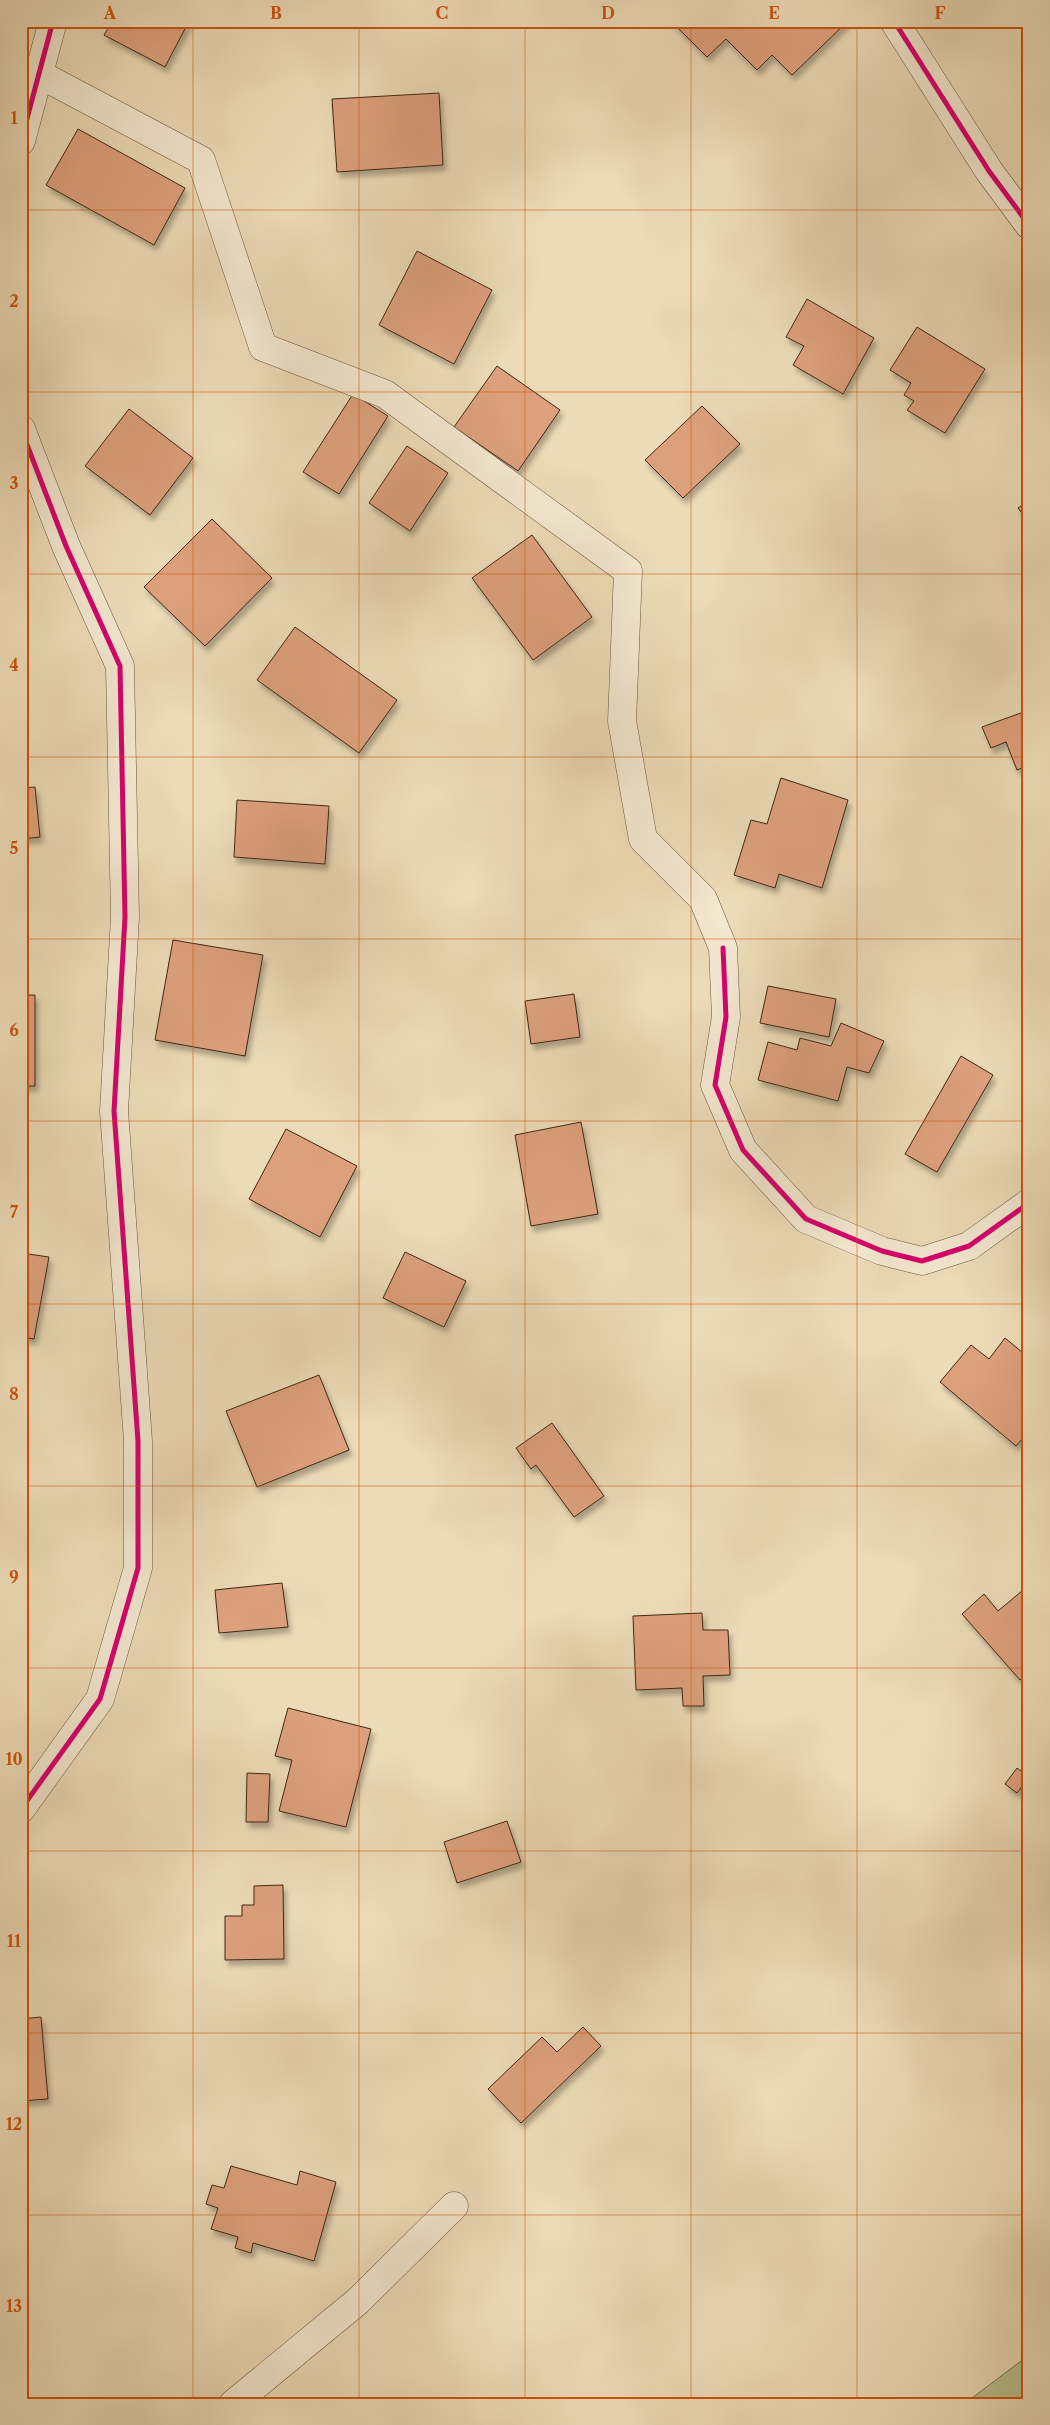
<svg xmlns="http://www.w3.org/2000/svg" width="1050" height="2425" font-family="'Libre Caslon Text',serif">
  <defs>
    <filter id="shadow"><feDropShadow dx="3" dy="5.5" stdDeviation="2.5" flood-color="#0004"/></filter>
  </defs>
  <rect width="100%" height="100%" fill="#ecdbb7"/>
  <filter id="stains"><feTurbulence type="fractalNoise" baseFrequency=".004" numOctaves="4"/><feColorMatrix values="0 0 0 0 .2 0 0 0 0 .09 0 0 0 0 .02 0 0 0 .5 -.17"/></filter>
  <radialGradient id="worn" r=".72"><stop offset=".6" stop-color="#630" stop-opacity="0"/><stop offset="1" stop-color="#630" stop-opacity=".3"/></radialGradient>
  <!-- green -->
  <path fill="#b9c08e" stroke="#7c7451" d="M1029 2355V2404H964Z"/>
  <!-- building -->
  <path fill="#dca07b" stroke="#402714" filter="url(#shadow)" d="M112 21H189L165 67 104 35Z
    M671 21H848L792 75 772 55 757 70 726 39 707 57Z
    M439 93 443 165 337 172 332 99Z
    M78 129 185 188 154 245 46 185Z
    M417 251 492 290 454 364 379 325Z
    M807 299 874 338 843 394 793 365 804 346 786 337Z
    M917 327 985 369 945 433 907 410 914 401 904 395 911 383 890 370Z
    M497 366 560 410 518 471 454 427Z
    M353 394 388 416 339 494 303 472Z
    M702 406 740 444 683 498 645 460Z
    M129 409 193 458 150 515 85 466Z
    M407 446 448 473 410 531 369 503Z
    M1029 500V523L1018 508Z
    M212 519 272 578 205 646 144 587Z
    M532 535 592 617 533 660 472 578Z
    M295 627 397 700 359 753 257 680Z
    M1029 710V765L1017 770 1006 742 991 748 982 727Z
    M781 778 848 800 822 888 779 874 775 888 734 875 751 820 767 824Z
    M21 782 22 788 35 787 40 837 21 839Z
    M237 800 329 806 325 864 234 857Z
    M173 940 263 955 245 1056 155 1040Z
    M768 986 836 999 829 1037 760 1023Z
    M574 994 580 1037 531 1044 525 1001Z
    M21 995H35V1086H21Z
    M841 1023 884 1041 869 1073 847 1067 838 1101 758 1080 768 1042 797 1050 800 1038 831 1046Z
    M961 1056 993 1075 937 1172 905 1154Z
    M581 1122 598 1214 531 1226 515 1135Z
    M286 1129 357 1166 320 1237 249 1199Z
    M405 1252 466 1281 444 1327 383 1298Z
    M21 1253 49 1257 34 1339 21 1337Z
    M1005 1338 1029 1358V1431L1016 1446 940 1382 971 1345 989 1359Z
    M319 1375 349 1450 257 1487 226 1411Z
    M552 1423 604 1496 574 1517 536 1465 531 1469 516 1448Z
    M282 1583 288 1627 219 1633 215 1590Z
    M1029 1585V1672L1020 1680 962 1614 984 1594 998 1611Z
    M702 1613 703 1630H728L730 1675 703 1676 704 1706H683L682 1688 636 1690 633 1616Z
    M288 1708 371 1729 346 1827 279 1811 292 1760 275 1756Z
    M1017 1768 1029 1777 1017 1793 1005 1784Z
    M247 1773 270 1774 268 1822H246Z
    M507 1821 521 1862 457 1883 444 1842Z
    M283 1885 284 1959 225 1960V1916H242V1905H254V1886Z
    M41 2017 48 2099 21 2101V2019Z
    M583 2027 601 2046 521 2123 488 2089 542 2037 557 2052Z
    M231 2166 297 2185 300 2171 336 2182 314 2261 253 2243 251 2253 235 2248 238 2237 211 2229 218 2208 206 2204 212 2185 224 2188Z"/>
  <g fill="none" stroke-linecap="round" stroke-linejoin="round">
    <defs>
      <path id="minor" d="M894 21 989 171 1029 225
        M39 74 201 160 263 347 385 394 628 571 622 721 643 839 703 899 723 948 726 1017 715 1085 743 1150 806 1219 882 1251 922 1261 969 1246 1029 1203
        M21 141 53 21
        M21 429 66 546 120 666 125 917 114 1111 138 1441V1568L100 1699 21 1809
        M233 2404 358 2301 454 2206"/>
    </defs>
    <!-- minor casing -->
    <use href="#minor" stroke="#6b543d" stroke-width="29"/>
    <!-- minor -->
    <use href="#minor" stroke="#f3e8d0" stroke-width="28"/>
    <defs>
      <path id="cycleway" d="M894 21 989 171 1029 225
        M21 141 53 21
        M21 429 66 546 120 666 125 917 114 1111 138 1441V1568L100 1699 21 1809
        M723 948 726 1017 715 1085 743 1150 806 1219 882 1251 922 1261 969 1246 1029 1203"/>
    </defs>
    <!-- cycleway casing -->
    <use href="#cycleway" stroke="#f3e8d0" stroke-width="8"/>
    <!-- cycleway -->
    <use href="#cycleway" stroke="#d6006c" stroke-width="5"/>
  </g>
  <!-- grid -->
  <path fill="none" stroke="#cf520d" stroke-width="1" stroke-opacity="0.55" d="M193 21V2404M359 21V2404M525 21V2404M691 21V2404M857 21V2404M21 210H1029M21 392H1029M21 574H1029M21 757H1029M21 939H1029M21 1121H1029M21 1304H1029M21 1486H1029M21 1668H1029M21 1851H1029M21 2033H1029M21 2215H1029"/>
  <!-- margin -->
  <rect width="1050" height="2425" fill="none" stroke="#ecdbb7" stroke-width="55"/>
  <rect x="28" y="28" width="994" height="2370" fill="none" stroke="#cf520d" stroke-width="2"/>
  <g font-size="16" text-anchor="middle" font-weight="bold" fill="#cf520d">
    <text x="110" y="19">A</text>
    <text x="276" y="19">B</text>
    <text x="442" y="19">C</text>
    <text x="608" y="19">D</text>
    <text x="774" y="19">E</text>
    <text x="940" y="19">F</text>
    <text x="14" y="124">1</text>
    <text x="14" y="307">2</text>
    <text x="14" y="489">3</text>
    <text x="14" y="671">4</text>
    <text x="14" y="854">5</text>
    <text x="14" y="1036">6</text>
    <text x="14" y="1218">7</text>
    <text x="14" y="1400">8</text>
    <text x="14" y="1583">9</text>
    <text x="14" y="1765">10</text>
    <text x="14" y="1947">11</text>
    <text x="14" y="2130">12</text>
    <text x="14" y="2312">13</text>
  </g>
  <rect width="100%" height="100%" filter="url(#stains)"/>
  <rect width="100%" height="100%" fill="url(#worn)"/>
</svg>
